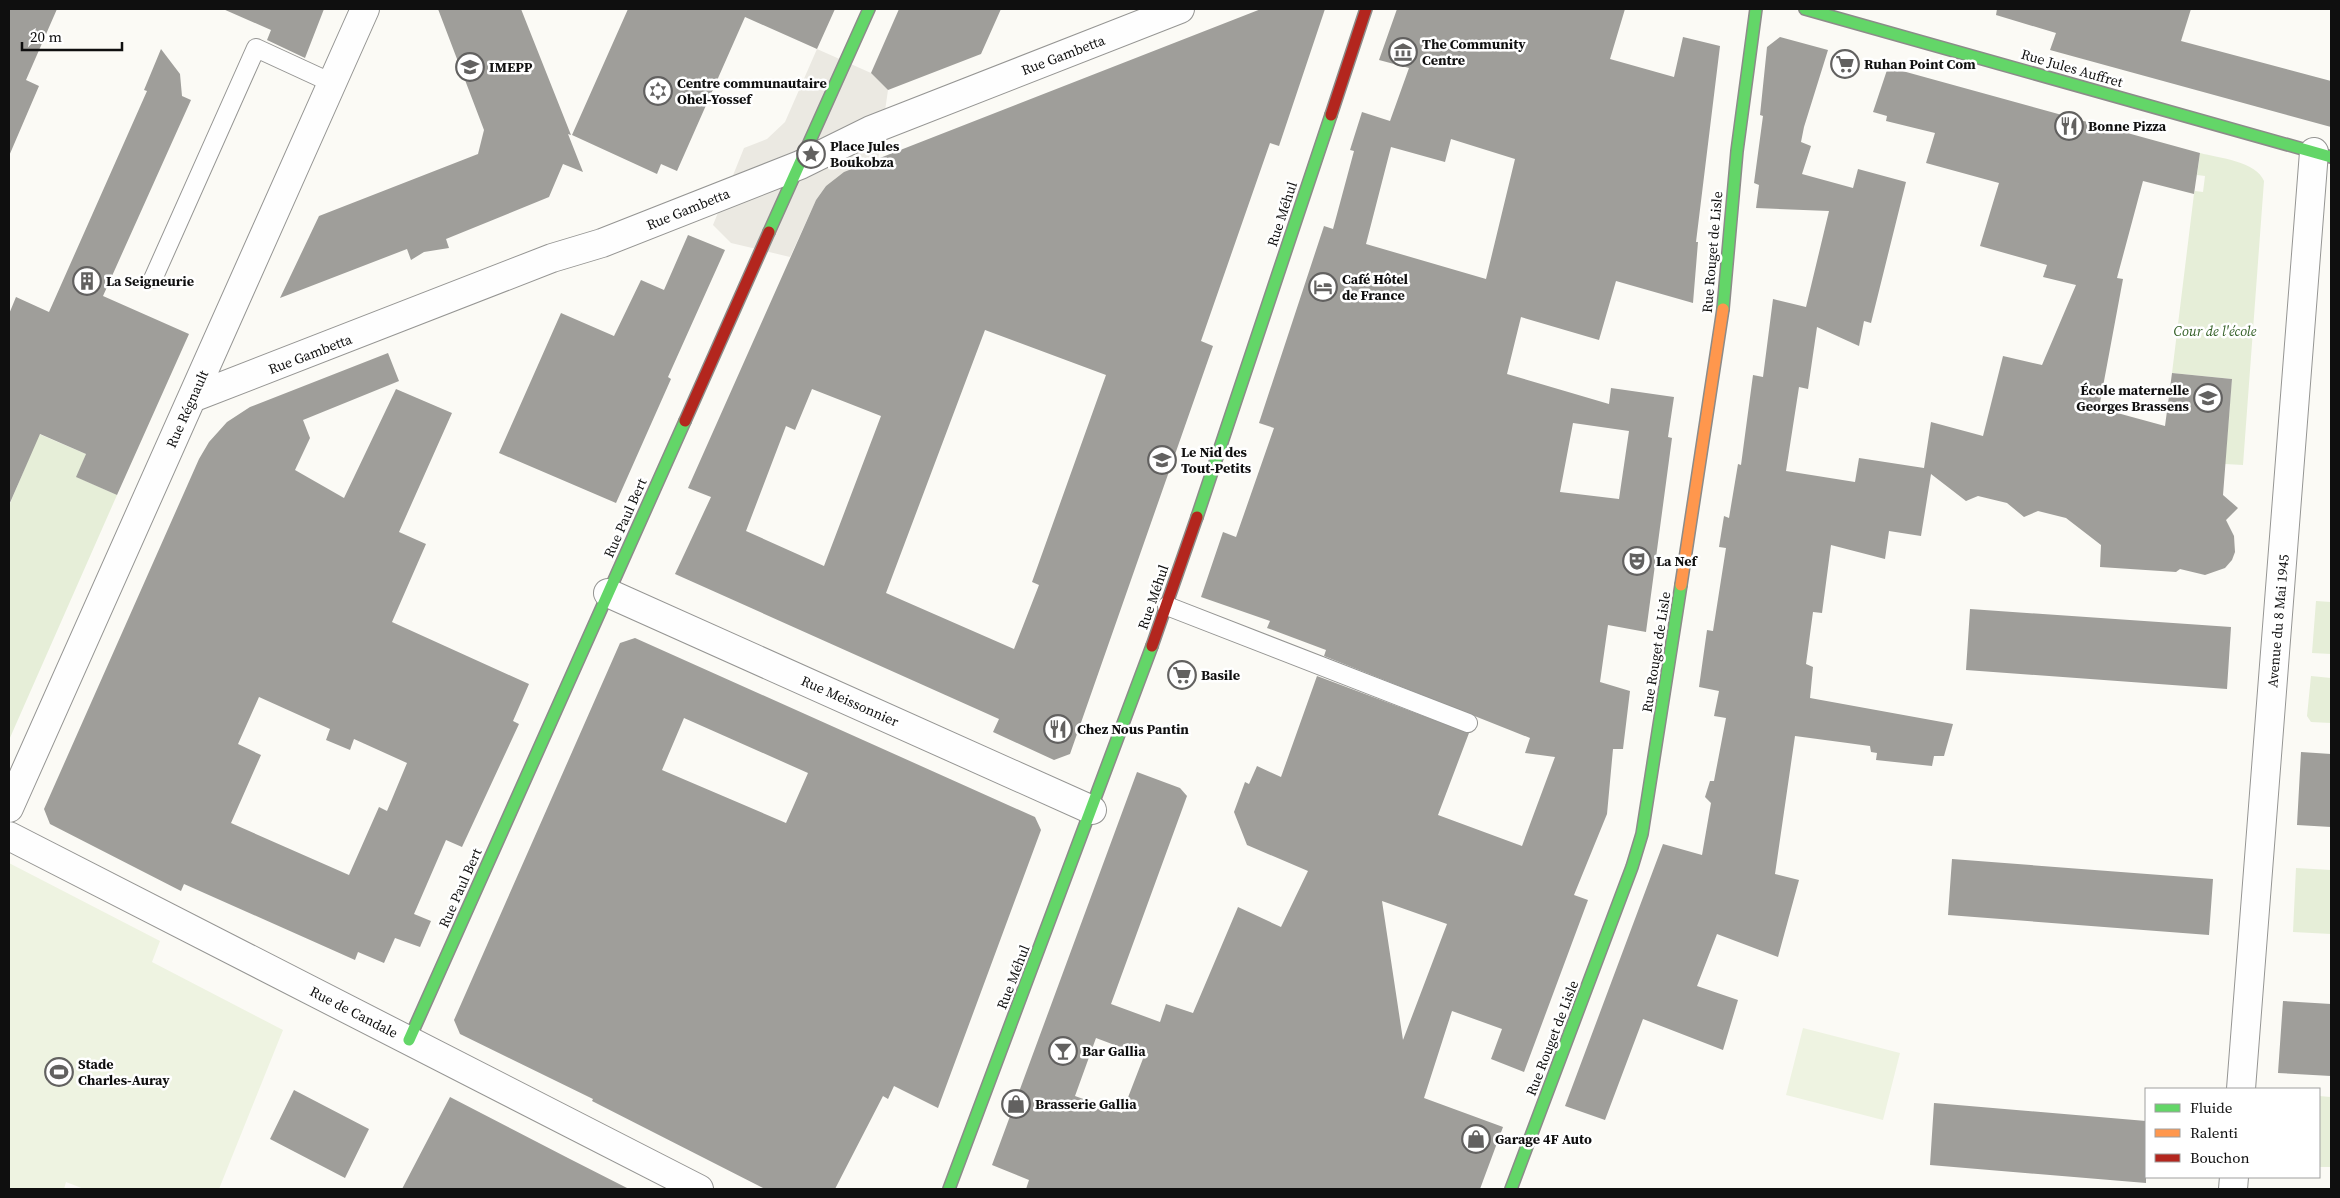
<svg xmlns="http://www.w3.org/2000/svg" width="2340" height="1198" font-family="'Source Serif 4',serif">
  <rect width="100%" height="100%" fill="#fbfaf5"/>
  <!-- green -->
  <path fill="#e6eed8" d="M2200 153C2219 158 2256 161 2264 181L2243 465 2225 464 2232 379 2172 373 2194 194 2195 191 2203 192 2205 176 2197 175Z
    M39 434 86 454 77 477 117 495 9 740V506Z
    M2316 601 2331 602V654L2312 653Z
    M2311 676 2331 678V723L2311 722 2307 716Z
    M2296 868 2331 870V934L2293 932Z
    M2319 1096 2331 1097V1167H2319Z"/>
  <!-- pitch -->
  <path fill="#eef3e1" d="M9 863 160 941 152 962 283 1030 219 1189H84L66 1182 64 1189H9Z
    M1803 1028 1900 1053 1883 1120 1786 1095Z"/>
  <!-- plaza -->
  <path fill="#ebe9e2" d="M817 49 871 73 888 90 878 160 826 186 816 200 790 257 731 243 713 225 744 148 767 139 785 122Z"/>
  <!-- building -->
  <path fill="#9f9e9a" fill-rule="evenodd" d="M9 9H57L26 80 39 86 9 156Z
    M223 9H324L305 58 267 40 271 30Z
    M438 9H521L571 135 568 134 583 172 563 164 549 197 446 239 449 248 424 252 411 260 407 249 280 298 319 216 478 154 484 130Z
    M628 9H835L817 49 745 17 677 171 661 164 657 174 572 135Z
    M899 9H1001L981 54 888 90 871 73Z
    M1261 9H1325L1279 146 1270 143 1201 341 1213 346 1070 754 1054 760 993 732 999 719 675 574 711 497 688 488 816 200 826 186 844 172ZM985 330 1106 375 1032 582 1039 585 1014 649 886 593ZM812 389 881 416 824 566 746 531 786 426 795 430Z
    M1397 9H1625L1610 59 1674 77 1683 37 1720 46 1696 242H1698L1693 303 1616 281 1599 340 1521 317 1507 374 1609 404 1611 388 1674 397 1668 437 1672 438 1646 632 1608 625 1600 682 1630 691 1623 749H1613L1607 814 1574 895 1588 900 1524 1072 1491 1059 1502 1029 1452 1011 1424 1098 1503 1127 1480 1189H1026L1029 1180 992 1165 1137 772 1180 788 1187 796 1111 1004 1160 1022 1166 1004 1193 1013 1238 907 1281 927 1308 871 1247 845 1234 812 1245 782 1249 784 1257 766 1281 777 1317 676 1469 733 1438 815 1522 846 1555 757 1525 753 1530 738 1324 656 1326 650 1267 628 1270 621 1201 597 1223 532 1236 537 1274 428 1259 423 1324 226 1333 229 1354 151 1350 150 1362 112 1390 121 1409 68 1379 60ZM1451 139 1515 159 1486 279 1366 244 1391 147 1445 162ZM1573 423 1629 431 1619 499 1560 492ZM1382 901 1447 924 1403 1040ZM1096 1038 1144 1056 1122 1113 1075 1096Z
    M1997 9H2191L2181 41 2331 81V127L2050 50 2056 33 1996 15Z
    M1780 37 1828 50 1804 127 1801 142 1811 146 1802 174 1853 188 1858 169 1906 182 1871 323 1864 321 1859 346 1817 327 1808 389 1799 387 1786 471 1855 482 1859 458 1924 468 1931 422 1983 436 2003 356 2042 365 2076 285 2043 277 2047 265 1980 246 1999 183 1926 163 1935 133 1886 121 1887 116 1873 112 1888 67 2200 153 2194 194 2143 181 2117 278 2123 279 2099 408 2165 426 2172 373 2232 379 2223 495 2238 508 2226 520 2234 536 2235 552 2232 560 2225 568 2205 575 2180 569 2176 572 2100 567 2101 545 2066 518 2038 511 2024 517 2007 503 1978 496 1966 501 1931 474 1921 536 1889 531 1885 559 1831 545 1822 613 1813 612 1806 664 1813 667 1810 698 1953 724 1944 756H1934L1932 766 1876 760 1877 753 1871 752 1870 746 1795 736 1775 874 1799 880 1778 957 1717 934 1697 986 1738 1000 1723 1050 1643 1019 1605 1120 1565 1106 1663 844 1702 855 1711 803 1705 797 1710 781H1714L1726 718 1714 716 1719 691 1699 687 1707 630 1713 631 1726 548 1719 547 1724 516 1729 518 1738 464 1741 465 1753 375 1763 377 1773 299 1806 307 1829 211 1756 208 1759 185 1754 183 1763 116 1760 115 1767 47Z
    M161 49 180 74 182 96 191 100 103 296 189 334 117 495 76 477 86 454 40 434 9 505V314L16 297 49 312 147 91 144 90Z
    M688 235 725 250 668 377 671 379 616 503 499 453 561 313 614 336 641 280 664 290Z
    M388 353 399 381 303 420 310 438 295 470 344 498 396 389 452 413 399 532 426 544 392 622 529 684 513 721 519 724 462 847 446 840 414 914 431 921 420 947 395 938 384 963 358 952 355 960 184 884 181 891 50 824 44 809 199 459 209 442 227 422 250 407ZM259 697 330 729 326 740 350 750 354 739 407 763 387 811 379 807 349 875 231 823 261 755 238 744Z
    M1970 609 2231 627 2227 689 1966 670Z
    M635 638 1035 817 1041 830 938 1108 894 1086 888 1099 883 1096 835 1189H765L592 1101 593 1099 460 1034 454 1020 620 643ZM684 718 808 773 786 823 662 770Z
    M2301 752 2331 754V827L2297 825Z
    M1952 859 2213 879 2209 935 1948 915Z
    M2283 1001 2331 1004V1076L2278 1073Z
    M294 1090 369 1129 345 1178 270 1139Z
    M450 1097 568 1158 629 1189H402Z
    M1934 1103 2146 1121V1183L1930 1165Z"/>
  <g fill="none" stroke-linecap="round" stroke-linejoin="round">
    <defs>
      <path id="lane" d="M153 279 256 48 332 83
        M1167 606 1468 723"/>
      <path id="street" d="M192 398 552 258 602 243 800 165 871 130 1180 9
        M608 593 1092 810
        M9 808 365 9
        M9 836 699 1189
        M2241 1089 2314 152
        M2233 1189 2234 1177"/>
      <path id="fast" d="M1805 9 2331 157
        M769 232 869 9
        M1723 309 1737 151 1756 9
        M1197 517 1331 115
        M409 1040 685 421
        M949 1189 1152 646
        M1511 1189 1632 867 1642 834 1681 585"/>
      <path id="slow" d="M1681 585 1723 309"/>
      <path id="jam" d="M1331 115 1366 9
        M685 421 769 232
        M1152 646 1197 517"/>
    </defs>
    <!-- lane casing -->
    <use href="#lane" stroke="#959593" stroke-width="20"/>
    <!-- street casing -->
    <use href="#street" stroke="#959593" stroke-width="30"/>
    <!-- fast casing -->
    <use href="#fast" stroke="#8c8b89" stroke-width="14"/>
    <!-- slow casing -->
    <use href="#slow" stroke="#8c8b89" stroke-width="14"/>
    <!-- jam casing -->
    <use href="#jam" stroke="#8c8b89" stroke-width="14"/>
    <!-- lane -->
    <use href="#lane" stroke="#fefefe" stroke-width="18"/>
    <!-- street -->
    <use href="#street" stroke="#fefefe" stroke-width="28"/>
    <!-- fast -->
    <use href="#fast" stroke="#63d668" stroke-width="11"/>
    <!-- slow -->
    <use href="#slow" stroke="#ff974d" stroke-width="11"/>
    <!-- jam -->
    <use href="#jam" stroke="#b3261e" stroke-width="11"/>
  </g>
  <!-- icons -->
  <defs>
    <symbol id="museum-ring" viewBox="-11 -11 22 22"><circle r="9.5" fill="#fff" stroke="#626160" stroke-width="1.5"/><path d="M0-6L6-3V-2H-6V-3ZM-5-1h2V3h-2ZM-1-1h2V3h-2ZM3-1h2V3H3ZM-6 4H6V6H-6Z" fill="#626160"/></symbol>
    <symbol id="supermarket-ring" viewBox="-11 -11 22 22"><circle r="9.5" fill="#fff" stroke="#626160" stroke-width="1.5"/><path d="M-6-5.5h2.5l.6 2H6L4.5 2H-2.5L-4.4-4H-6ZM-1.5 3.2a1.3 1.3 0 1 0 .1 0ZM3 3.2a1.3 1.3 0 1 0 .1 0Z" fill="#626160"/></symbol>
    <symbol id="university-ring" viewBox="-11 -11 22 22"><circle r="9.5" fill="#fff" stroke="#626160" stroke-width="1.5"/><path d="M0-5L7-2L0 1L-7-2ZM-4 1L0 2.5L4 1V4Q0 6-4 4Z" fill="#626160"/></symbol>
    <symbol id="synagogue-ring" viewBox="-11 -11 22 22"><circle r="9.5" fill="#fff" stroke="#626160" stroke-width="1.5"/><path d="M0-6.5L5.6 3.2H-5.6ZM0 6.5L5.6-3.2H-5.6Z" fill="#626160"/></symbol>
    <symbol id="restaurant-ring" viewBox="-11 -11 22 22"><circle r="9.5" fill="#fff" stroke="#626160" stroke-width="1.5"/><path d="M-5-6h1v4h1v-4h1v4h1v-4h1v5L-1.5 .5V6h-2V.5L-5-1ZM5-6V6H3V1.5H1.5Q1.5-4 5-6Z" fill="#626160"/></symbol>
    <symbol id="sight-ring" viewBox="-11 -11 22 22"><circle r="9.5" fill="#fff" stroke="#626160" stroke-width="1.5"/><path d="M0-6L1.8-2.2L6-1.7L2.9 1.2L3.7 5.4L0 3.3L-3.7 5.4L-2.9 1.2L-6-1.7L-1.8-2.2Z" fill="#626160"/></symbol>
    <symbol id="building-ring" viewBox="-11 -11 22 22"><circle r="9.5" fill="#fff" stroke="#626160" stroke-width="1.5"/><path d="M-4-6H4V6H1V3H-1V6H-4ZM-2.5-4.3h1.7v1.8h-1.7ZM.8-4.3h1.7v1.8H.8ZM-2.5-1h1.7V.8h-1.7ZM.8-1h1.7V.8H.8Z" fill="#626160"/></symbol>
    <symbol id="hotel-ring" viewBox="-11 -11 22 22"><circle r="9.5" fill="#fff" stroke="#626160" stroke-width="1.5"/><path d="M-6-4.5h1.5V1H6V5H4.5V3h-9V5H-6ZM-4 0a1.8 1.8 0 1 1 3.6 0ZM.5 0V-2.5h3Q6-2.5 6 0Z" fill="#626160"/></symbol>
    <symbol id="school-ring" viewBox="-11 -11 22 22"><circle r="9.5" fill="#fff" stroke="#626160" stroke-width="1.5"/><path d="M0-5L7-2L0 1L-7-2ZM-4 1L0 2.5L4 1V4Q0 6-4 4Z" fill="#626160"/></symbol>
    <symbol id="theatre-ring" viewBox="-11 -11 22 22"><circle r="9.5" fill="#fff" stroke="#626160" stroke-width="1.5"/><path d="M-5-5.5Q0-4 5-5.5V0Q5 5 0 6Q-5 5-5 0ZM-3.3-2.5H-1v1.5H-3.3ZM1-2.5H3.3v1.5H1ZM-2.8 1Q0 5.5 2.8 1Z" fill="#626160"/></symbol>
    <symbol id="bar-ring" viewBox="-11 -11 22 22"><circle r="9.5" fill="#fff" stroke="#626160" stroke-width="1.5"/><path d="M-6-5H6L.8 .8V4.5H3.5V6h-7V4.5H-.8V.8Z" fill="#626160"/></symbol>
    <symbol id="stadium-ring" viewBox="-11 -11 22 22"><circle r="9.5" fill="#fff" stroke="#626160" stroke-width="1.5"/><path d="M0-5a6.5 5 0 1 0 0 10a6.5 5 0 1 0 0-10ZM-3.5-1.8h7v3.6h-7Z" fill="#626160"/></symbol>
    <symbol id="shop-ring" viewBox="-11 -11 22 22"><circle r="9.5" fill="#fff" stroke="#626160" stroke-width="1.5"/><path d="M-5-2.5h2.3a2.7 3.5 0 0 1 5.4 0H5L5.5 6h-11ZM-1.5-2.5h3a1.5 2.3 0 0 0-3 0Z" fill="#626160"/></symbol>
  </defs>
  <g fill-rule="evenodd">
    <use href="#museum-ring" x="1387" y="36" width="32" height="32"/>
    <use href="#supermarket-ring" x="1829" y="48" width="32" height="32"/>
    <use href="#university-ring" x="454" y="51" width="32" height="32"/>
    <use href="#synagogue-ring" x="642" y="75" width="32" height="32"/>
    <use href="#restaurant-ring" x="2053" y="110" width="32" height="32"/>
    <use href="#sight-ring" x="795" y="138" width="32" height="32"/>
    <use href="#building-ring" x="71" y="265" width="32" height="32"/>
    <use href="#hotel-ring" x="1307" y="271" width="32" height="32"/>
    <use href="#school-ring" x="2192" y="382" width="32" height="32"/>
    <use href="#school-ring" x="1146" y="444" width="32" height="32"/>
    <use href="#theatre-ring" x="1621" y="545" width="32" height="32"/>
    <use href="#supermarket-ring" x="1166" y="659" width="32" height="32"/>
    <use href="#restaurant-ring" x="1042" y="713" width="32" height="32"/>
    <use href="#bar-ring" x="1047" y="1035" width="32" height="32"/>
    <use href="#stadium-ring" x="43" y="1056" width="32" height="32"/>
    <use href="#shop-ring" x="1000" y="1088" width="32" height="32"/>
    <use href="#shop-ring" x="1460" y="1123" width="32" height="32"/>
  </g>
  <g text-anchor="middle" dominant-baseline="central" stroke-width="5" stroke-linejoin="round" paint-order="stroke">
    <!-- poi labels -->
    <g font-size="14" font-weight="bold" fill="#0f0f0f" stroke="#fff" text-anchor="start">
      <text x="1422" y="44">The Community<tspan x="1422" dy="16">Centre</tspan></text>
      <text x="1864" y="64">Ruhan Point Com</text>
      <text x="489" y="67">IMEPP</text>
      <text x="677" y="83">Centre communautaire<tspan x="677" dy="16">Ohel-Yossef</tspan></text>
      <text x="2088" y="126">Bonne Pizza</text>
      <text x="830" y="146">Place Jules<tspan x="830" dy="16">Boukobza</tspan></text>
      <text x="1342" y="279">Café Hôtel<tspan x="1342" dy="16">de France</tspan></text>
      <text x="106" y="281">La Seigneurie</text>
      <text x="2189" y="390" text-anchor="end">École maternelle<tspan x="2189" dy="16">Georges Brassens</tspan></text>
      <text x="1181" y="452">Le Nid des<tspan x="1181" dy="16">Tout-Petits</tspan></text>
      <text x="1656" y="561">La Nef</text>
      <text x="1201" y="675">Basile</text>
      <text x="1077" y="729">Chez Nous Pantin</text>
      <text x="1082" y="1051">Bar Gallia</text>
      <text x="78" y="1064">Stade<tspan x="78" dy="16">Charles-Auray</tspan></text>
      <text x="1035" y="1104">Brasserie Gallia</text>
      <text x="1495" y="1139">Garage 4F Auto</text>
    </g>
    <!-- street labels -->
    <g font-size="14" fill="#0f0f0f" stroke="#fff">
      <text transform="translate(1063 55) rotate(-21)">Rue Gambetta</text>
      <text transform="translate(2072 68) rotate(16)">Rue Jules Auffret</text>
      <text transform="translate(688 209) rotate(-22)">Rue Gambetta</text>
      <text transform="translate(1282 214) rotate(-72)">Rue Méhul</text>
      <text transform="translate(1712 252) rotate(-85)">Rue Rouget de Lisle</text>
      <text transform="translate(310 354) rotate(-21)">Rue Gambetta</text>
      <text transform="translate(187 409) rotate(-66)">Rue Régnault</text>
      <text transform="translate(625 518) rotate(-66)">Rue Paul Bert</text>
      <text transform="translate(1153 597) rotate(-71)">Rue Méhul</text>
      <text transform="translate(2278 621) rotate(-85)">Avenue du 8 Mai 1945</text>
      <text transform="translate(1656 652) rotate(-81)">Rue Rouget de Lisle</text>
      <text transform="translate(850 701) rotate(24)">Rue Meissonnier</text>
      <text transform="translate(460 888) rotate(-66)">Rue Paul Bert</text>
      <text transform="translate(1013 977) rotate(-69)">Rue Méhul</text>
      <text transform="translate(354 1012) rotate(27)">Rue de Candale</text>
      <text transform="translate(1552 1038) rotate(-69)">Rue Rouget de Lisle</text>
    </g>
    <!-- park labels -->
    <g font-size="14" font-style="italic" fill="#346027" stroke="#fff">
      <text x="2215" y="331">Cour de l'école</text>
    </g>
  </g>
  <!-- border -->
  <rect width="2340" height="1198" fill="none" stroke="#0f0f0f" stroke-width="20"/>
  <!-- legend -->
  <rect x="2145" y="1088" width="175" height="90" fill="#ffffff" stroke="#9f9f9f"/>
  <rect x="2155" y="1104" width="25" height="8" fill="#63d668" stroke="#9f9f9f"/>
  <text x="2190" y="1113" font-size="15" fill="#0f0f0f">Fluide</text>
  <rect x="2155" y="1129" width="25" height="8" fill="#ff974d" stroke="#9f9f9f"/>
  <text x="2190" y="1138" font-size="15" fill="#0f0f0f">Ralenti</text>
  <rect x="2155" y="1154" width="25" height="8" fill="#b3261e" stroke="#9f9f9f"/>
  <text x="2190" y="1163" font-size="15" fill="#0f0f0f">Bouchon</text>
  <!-- scale -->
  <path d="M22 42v8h100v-8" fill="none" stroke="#0f0f0f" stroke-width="2.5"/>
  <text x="30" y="42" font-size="15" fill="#0f0f0f" stroke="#ffffff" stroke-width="4" paint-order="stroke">20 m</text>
</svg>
